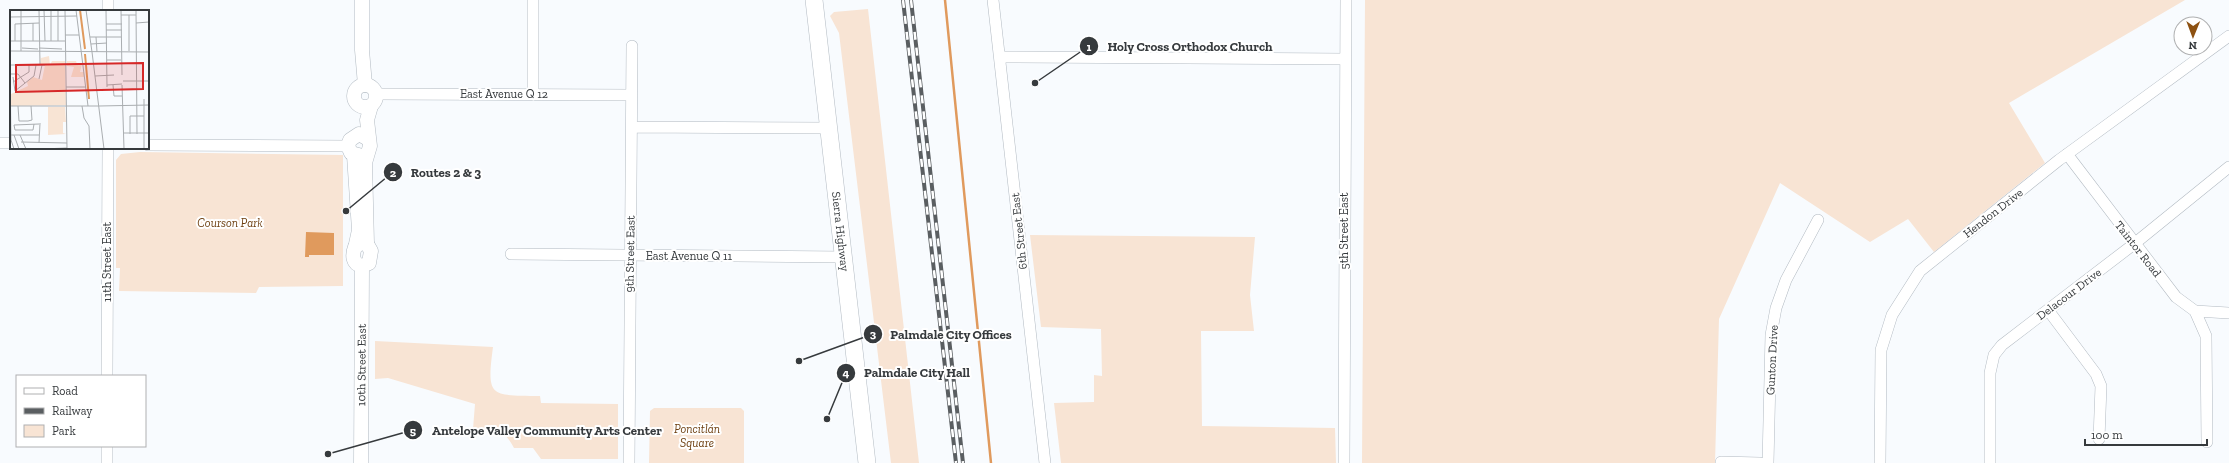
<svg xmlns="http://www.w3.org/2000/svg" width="2229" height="463" font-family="'Zilla Slab',serif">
  <rect width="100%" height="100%" fill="#f8fbfe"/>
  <!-- green -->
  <path fill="#f8e4d4" d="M1365 0H2185L2009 103 2045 163 1934 252 1908 219 1870 242 1780 183 1719 319 1715 463H1362Z
    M868 9 919 463H891L839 33 830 16 834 12Z
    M140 152 343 155V286L259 287 256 293 119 291 120 268H116V160L121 154Z
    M1030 235 1255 237 1250 295 1254 331H1201L1202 426 1335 428 1336 463H1061L1054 403 1094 402V375L1102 376 1101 329 1041 327Z
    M375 341 493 347C486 399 491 395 540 396L541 403 618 404V459H541L533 448H514C503 427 495 429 473 429L475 404 388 378 375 379Z
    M654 408H741L744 411V463H649L650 411Z"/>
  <!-- water -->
  <path fill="#e09a5d" d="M306 232 334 233V255H309V257H305Z"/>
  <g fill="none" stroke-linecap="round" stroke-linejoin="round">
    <!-- stream -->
    <path stroke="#e09a5d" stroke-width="2.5" d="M945 0 991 463"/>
    <defs>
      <path id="minor" d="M108 0V11
        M993 0 1045 463
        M1000 57 1345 59
        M376 94 631 95
        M533 94V0
        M632 127 829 128
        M0 143H11
        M148 145 348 146
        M2067 154 2176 297 2195 311 2229 313
        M511 254 843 257
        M2048 310 2096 374 2101 386 2099 439
        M2195 311 2206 336 2207 442
        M107 376 108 148
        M107 446V463
        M1721 462 1760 463
        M629 463 632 46
        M1344 463 1346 0
        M1768 463 1771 335 1776 308 1786 280 1818 220
        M1880 463 1881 350 1892 315 1920 271 2059 160 2229 36
        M1990 463V373L1994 355 2002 345 2134 244 2229 167"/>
      <g id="major">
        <path d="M362 0V50L365 85"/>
        <circle cx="365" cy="96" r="11"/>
        <path d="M354 155 359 230 356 244"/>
        <path d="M362 156 351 153 348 146 350 140 359 134 368 139"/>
        <path d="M362 242 367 244 371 251 369 263 362 266C352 264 352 255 355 247Z"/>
        <path d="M367 244 365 163 370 146 367 120 371 106"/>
        <path id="s1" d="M361 463 362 266"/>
      </g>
      <g id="highway">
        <path id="s2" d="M814 0 867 463"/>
      </g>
    </defs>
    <!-- minor casing -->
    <use href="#minor" stroke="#b2bac2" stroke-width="12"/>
    <!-- major casing -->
    <use href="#major" stroke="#b2bac2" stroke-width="15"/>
    <!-- highway casing -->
    <use href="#highway" stroke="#b2bac2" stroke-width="18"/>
    <!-- minor -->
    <use href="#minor" stroke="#fff" stroke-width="11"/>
    <!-- major -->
    <use href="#major" stroke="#fff" stroke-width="14"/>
    <!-- highway -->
    <use href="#highway" stroke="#fff" stroke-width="17"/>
    <defs>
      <path id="rail" d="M903 0 956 463
        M911 0 963 463"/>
    </defs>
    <!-- rail casing -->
    <use href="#rail" stroke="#5a5e61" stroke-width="4"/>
    <!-- rail -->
    <use href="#rail" stroke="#fff" stroke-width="2.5" stroke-dasharray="8" stroke-linecap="butt"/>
  </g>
  <g text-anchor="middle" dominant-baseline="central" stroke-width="4" stroke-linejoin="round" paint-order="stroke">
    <!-- street labels -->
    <g font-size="12" fill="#363a3d" stroke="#fff">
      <text x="504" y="94">East Avenue Q 12</text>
      <text transform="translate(1993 213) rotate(-38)">Hendon Drive</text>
      <text stroke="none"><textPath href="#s2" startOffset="233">Sierra Highway</textPath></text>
      <text transform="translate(1019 231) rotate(-96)">6th Street East</text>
      <text transform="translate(1344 231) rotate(-90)">5th Street East</text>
      <text transform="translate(2138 249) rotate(52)">Taintor Road</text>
      <text transform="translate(630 254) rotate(-89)">9th Street East</text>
      <text x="689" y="256">East Avenue Q 11</text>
      <text transform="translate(107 262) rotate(-90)">11th Street East</text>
      <text transform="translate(2069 294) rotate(-37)">Delacour Drive</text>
      <text transform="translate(1772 360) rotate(-87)">Gunton Drive</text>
      <text stroke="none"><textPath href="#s1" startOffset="98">10th Street East</textPath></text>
    </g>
    <!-- park labels -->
    <g font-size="12" font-style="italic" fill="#6d3f10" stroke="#fff">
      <text x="230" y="223">Courson Park</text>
      <text x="697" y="429">Poncitlán<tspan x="697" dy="14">Square</tspan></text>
    </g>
  </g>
  <!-- overview -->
  <g transform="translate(10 10)">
    <rect width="139" height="139" fill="#f8fbfe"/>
    <path d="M31 45V48L39 46 40 55 42 51H55L56 95 1 96V84L18 76 17 72 23 67 32 70 35 55 30 54ZM57 51H66L67 54H72L70 62H74V67H61L64 57 57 56ZM38 97H55L56 112H53V123L56 124 38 125Z" fill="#f8e4d4"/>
    <path fill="none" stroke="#e09a5d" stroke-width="2" d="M70 0 75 39M75 44 79 89"/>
    <path fill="none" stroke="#aaaeb1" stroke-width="1" d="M11 0V41M29 0 30 55M34 0 35 31M41 0V31M48 0V31M55 0 57 139M66 0 78 96M76 0 82 42M96 0 97 77M111 0 112 65M126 0 127 124M111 5H126M119 5V41M0 7 67 6M23 13V31M126 13 139 12M96 14H112M96 20H112M55 25H69M80 27H111M86 27 87 42M0 31H55M5 31V14L29 13M81 34 97 33M12 38 28 39M29 38 52 39M0 41 139 42M82 42 94 139M97 50H111M0 55H35M0 61 1 130 4 139M0 64H8L15 73M85 66 104 65M3 67 5 81 24 66 26 55M29 69 32 55M113 71H139M3 72 19 62V55M97 75 112 74M103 75 104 86H112M112 75 114 139M56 77H76M134 89V139M0 96H89M8 96 9 111H18L22 110 21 96M72 96 74 108 79 116 80 139M89 96 139 95M4 115 5 120H23L24 114M4 115 29 114M114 123H139M120 124V106H134M1 125H29M4 125 9 139M10 125 16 139M11 132 57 133M29 133 30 113M32 139 57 138"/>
    <path fill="#d62828" fill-opacity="0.15" stroke="#d62828" stroke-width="2" d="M133 53V79L6 82V55Z"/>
    <rect width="139" height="139" fill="none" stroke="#363a3d" stroke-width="2"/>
  </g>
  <!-- callouts -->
  <path fill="none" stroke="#363a3d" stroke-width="1.5" d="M1035 83L1089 46M346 211L393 172M799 361L873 334M827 419L846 373M328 454L413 430"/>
  <g fill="#363a3d" stroke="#fff" stroke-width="1.5">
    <circle cx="1035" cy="83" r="4"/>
    <circle cx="346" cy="211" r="4"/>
    <circle cx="799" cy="361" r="4"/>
    <circle cx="827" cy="419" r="4"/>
    <circle cx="328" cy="454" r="4"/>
    <circle cx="1089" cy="46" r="10"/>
    <circle cx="393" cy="172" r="10"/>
    <circle cx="873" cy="334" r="10"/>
    <circle cx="846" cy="373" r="10"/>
    <circle cx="413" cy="430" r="10"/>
  </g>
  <g font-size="12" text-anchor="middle" font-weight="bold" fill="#fff">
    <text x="1089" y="51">1</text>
    <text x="393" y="177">2</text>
    <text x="873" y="338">3</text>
    <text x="846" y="377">4</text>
    <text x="413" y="435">5</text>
  </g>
  <g font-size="13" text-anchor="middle" font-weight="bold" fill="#363a3d" stroke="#fff" stroke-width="4" stroke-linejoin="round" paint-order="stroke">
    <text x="1190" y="51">Holy Cross Orthodox Church</text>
    <text x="446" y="177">Routes 2 &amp; 3</text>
    <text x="951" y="339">Palmdale City Offices</text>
    <text x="917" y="377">Palmdale City Hall</text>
    <text x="547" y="435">Antelope Valley Community Arts Center</text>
  </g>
  <!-- legend -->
  <rect x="16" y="375" width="130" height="72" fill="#ffffff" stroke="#afb0b1"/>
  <rect x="24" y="388" width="20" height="6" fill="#ffffff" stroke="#afb0b1"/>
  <text x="52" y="395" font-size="12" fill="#363a3d">Road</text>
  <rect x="24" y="408" width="20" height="6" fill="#5a5e61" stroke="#afb0b1"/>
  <text x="52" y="415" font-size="12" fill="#363a3d">Railway</text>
  <rect x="24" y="425" width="20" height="12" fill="#f8e4d4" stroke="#afb0b1"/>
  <text x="52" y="435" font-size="12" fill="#363a3d">Park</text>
  <!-- north arrow -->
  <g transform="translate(2193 36) rotate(181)"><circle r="19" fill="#ffffff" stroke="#afb0b1"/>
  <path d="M0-3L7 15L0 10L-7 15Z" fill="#8d5111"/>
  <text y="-6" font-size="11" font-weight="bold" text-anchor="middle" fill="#363a3d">N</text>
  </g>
  <!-- scale -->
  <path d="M2085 439v6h122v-6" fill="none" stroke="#363a3d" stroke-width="2"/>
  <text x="2091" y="439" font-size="12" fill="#363a3d" stroke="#ffffff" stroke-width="3" paint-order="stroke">100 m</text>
</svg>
